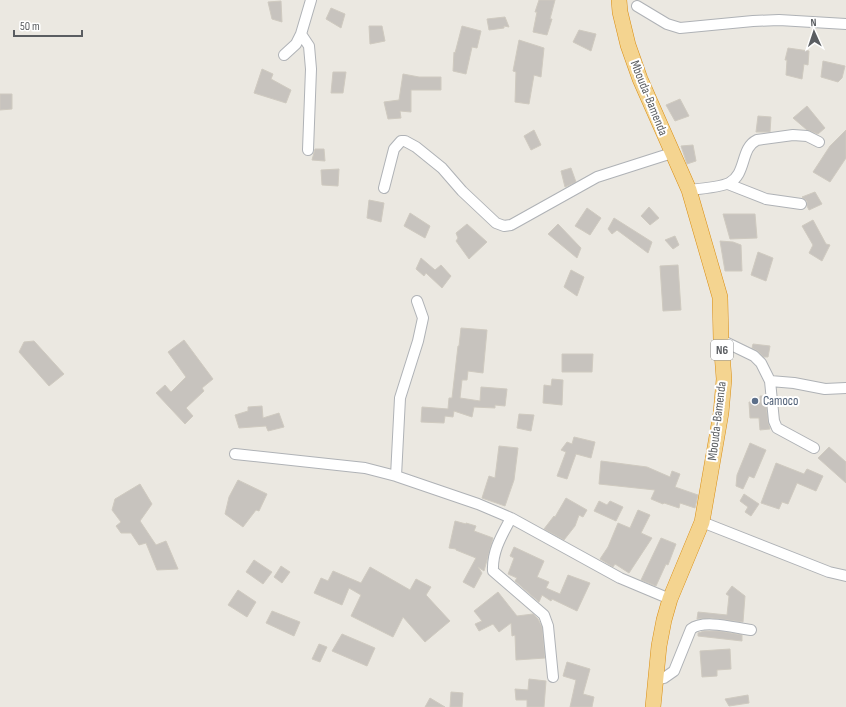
<svg xmlns="http://www.w3.org/2000/svg" width="846" height="707" font-family="'Sofia Sans Condensed',sans-serif">
  <rect width="100%" height="100%" fill="#ebe8e1"/>
  <!-- building -->
  <path fill="#c7c3be" stroke="#cfcac0" d="M539 0H555L550 19H552L547 35 533 32 537 12H535Z
    M281 1 282 22 272 19 268 2Z
    M331 8 345 14 341 28 326 19Z
    M505 17 509 27 504 26V28L489 30 487 19Z
    M369 26H382L385 41 370 44Z
    M462 26 481 31 477 48 472 47 466 74 453 71 454 52 455 53Z
    M579 30 596 34 591 51 573 42Z
    M519 40 544 48 541 77 534 75 529 104 515 102 516 72 513 71Z
    M788 48 809 51 808 65 804 64 802 79 786 75 787 60H785Z
    M823 61 845 66 842 78 838 82 821 77Z
    M262 69 273 74 271 79 291 90 286 103 254 93Z
    M333 72H346L343 93H331Z
    M403 74 419 77H441V90H411V112L400 111 401 118 388 119 384 102 399 100Z
    M0 94H12V109L0 110Z
    M680 99 689 116 675 121 666 105Z
    M807 106 825 128 818 134 807 130 793 118Z
    M758 116 771 117 770 132H756Z
    M534 130 541 145 531 150 524 136Z
    M846 130V158L830 182 813 172 830 146Z
    M693 145 696 161 687 164 681 146Z
    M315 149H324L325 161 312 160Z
    M571 168 576 182 565 187 561 171Z
    M339 169 338 186 322 185 321 170Z
    M815 192 822 204 809 210 807 206V201L802 197Z
    M369 200 384 203 381 222 367 218Z
    M649 207 659 218 650 225 641 216Z
    M587 208 601 218 590 235 575 226Z
    M410 213 430 226 425 238 404 226Z
    M723 214H755L757 238 730 239Z
    M614 218 652 242 648 253 617 230 612 234 608 229Z
    M813 220 826 244 830 245 822 261 809 253 813 245 802 226Z
    M467 224 487 242 469 259 456 241 458 238 456 233Z
    M558 224 581 248 577 258 548 234Z
    M675 236 679 245 673 249 665 240Z
    M720 241 733 242 741 245 742 271H725Z
    M758 252 773 258 766 281 751 275Z
    M421 258 435 270 441 265 451 276 442 288 426 273 424 276 416 269Z
    M678 265 681 310 663 311 660 266Z
    M571 270 584 277 577 296 564 287Z
    M461 328 487 330 483 373 468 371 467 380H462L460 398 480 401 481 387 507 389 505 406 495 405V408L474 407 472 417 454 411 453 417 445 416 444 423 421 422 422 407 448 409 449 398H452L458 346H459Z
    M184 340 213 379 202 388 204 391 186 408 193 416 185 424 156 393 165 385 171 392 186 377 168 352Z
    M34 341 64 374 49 386 19 352 24 342Z
    M753 344 770 346 768 357H764L758 351 752 348Z
    M562 354H593L592 372H562Z
    M552 379 563 380 562 405 543 403 544 385 551 386Z
    M760 396H765L768 422 770 429 760 430 759 418H750L749 402H760Z
    M262 406 263 418 279 413 284 427 268 431 266 426 239 428 235 415 248 411V407Z
    M519 414 534 415 531 431 517 428Z
    M574 437 595 442 591 458 576 454 567 479 557 476 566 452 561 450 567 442 572 444Z
    M750 443 766 450 754 478 749 476 743 489 736 486 737 475Z
    M499 446 518 448 514 480 505 506 482 498 489 476 495 478Z
    M829 447 846 462V483L818 458Z
    M601 461 647 467 670 477 672 471 680 474 675 487 698 495 695 508 680 503 679 508 664 503 663 504 651 499 655 490 599 484Z
    M776 463 804 474 807 469 823 476 816 491 797 483 788 504 782 502 779 509 761 503Z
    M238 480 267 494 259 511 256 510 243 527 225 514 229 497Z
    M140 484 152 504 140 521 156 545 166 541 178 569 157 570 146 543 139 545 131 533H121L116 526 121 522 112 510 115 499Z
    M744 494 759 504 751 516 745 512 748 507 740 501Z
    M566 498 587 510 583 517 579 515 575 526 564 540 544 529 554 516 555 517Z
    M599 501 607 505 610 501 623 507 616 521 594 511Z
    M638 510 650 515 641 533 652 538 629 573 615 564 613 567 600 559 608 547 618 523 630 528Z
    M455 521 466 524V523L476 526 474 531 493 538 484 571 478 567 482 573 474 588 463 582 476 558 456 550V549L449 548Z
    M661 538 676 544 668 565 666 564 656 586 641 580Z
    M514 547 544 561 537 577 549 582 546 588 560 594 568 575 590 583 577 611 552 599 551 601 542 595 539 602 515 581 517 578 508 574 514 558 510 556Z
    M254 560 272 572 263 584 246 572Z
    M281 566 290 572 282 583 274 577Z
    M370 567 410 590 416 579 431 587 426 595 450 621 425 642 403 617 393 637 351 616 361 595 349 588 342 605 314 593 321 578 328 581 333 571 361 583Z
    M732 586 745 596 743 622 712 618 697 619 698 612 727 615 729 596 726 594Z
    M238 590 256 602 247 617 228 605Z
    M498 592 517 616 533 614 538 619 542 627 545 658 516 660 515 635 512 636 511 623 499 632 493 624 479 631 475 624 482 621 474 611Z
    M272 611 300 622 294 636 266 623Z
    M704 631H719L742 635V641L698 636V633Z
    M342 634 375 648 367 666 332 651Z
    M319 644 327 647 320 662 312 659Z
    M730 649 731 669 717 670V676L702 677 700 651Z
    M567 662 590 669 583 694 594 697 592 707H570L576 680 563 676Z
    M529 679 546 681 544 707H527V700H516L515 689 528 690Z
    M451 692 463 693 462 707H450Z
    M748 695 749 703 729 706 725 699Z
    M430 698 445 707H425Z"/>
  <g fill="none" stroke-linecap="round" stroke-linejoin="round">
    <defs>
      <path id="minor" d="M637 6 667 24 680 28 753 21 779 20 846 24
        M301 34 309 46 311 69 308 150
        M284 55 296 44 301 34 311 0
        M728 184 766 199 801 204
        M384 188 394 149 401 141H405L416 147 442 168 462 191 496 223 504 226 511 225 597 177 672 153
        M689 190C699 189 721 187 729 183 747 174 740 148 757 140L793 135 807 136 819 142
        M721 340 754 356 761 363 770 381 774 421 777 428 814 448
        M770 381 794 383 825 389 846 388
        M235 454 365 468 396 476 478 504 511 518 620 578 670 599
        M396 476 400 398 418 341 423 318 417 301
        M511 518C502 535 492 551 493 571L544 615 548 626 553 677
        M702 522 829 572 846 576
        M656 680 664 678 674 671 691 629C704 619 735 628 751 630"/>
      <path id="highway" d="M619 0 620 12 628 45 640 79 689 190 720 297 721 340 724 379 721 413 702 522 670 599 664 620 659 646 653 707"/>
    </defs>
    <!-- minor casing -->
    <use href="#minor" stroke="#afb2b6" stroke-width="12"/>
    <!-- highway casing -->
    <use href="#highway" stroke="#da8e12" stroke-width="16"/>
    <!-- minor -->
    <use href="#minor" stroke="#fff" stroke-width="10"/>
    <!-- highway -->
    <use href="#highway" stroke="#f4d490" stroke-width="15"/>
  </g>
  <!-- markers -->
  <circle fill="#5c6f8a" stroke="#fff" stroke-width="1.5" cx="755" cy="401" r="4"/>
  <g text-anchor="middle" dominant-baseline="central" stroke-width="4" stroke-linejoin="round" paint-order="stroke">
    <!-- shield labels -->
    <rect fill="#fff" stroke="#8c8e90" stroke-width="1" x="711" y="340" width="22" height="20" rx="3"/>
    <g font-size="12" font-weight="bold" fill="#5a5d61">
      <text x="722" y="350">N6</text>
    </g>
    <!-- street labels -->
    <g font-size="13" fill="#5a5d61" stroke="#fff">
      <text transform="translate(649 98) rotate(68)">Mbouda-Bamenda</text>
      <text transform="translate(717 421) rotate(-83)">Mbouda-Bamenda</text>
    </g>
    <!-- service labels -->
    <g font-size="13" fill="#4e5e75" stroke="#fff" text-anchor="start">
      <text x="763" y="401">Camoco</text>
    </g>
  </g>
  <!-- north arrow -->
  <g transform="translate(814 32) rotate(357)" stroke="#ffffff" stroke-width="3" paint-order="stroke">
  <path d="M0-3L7 15L0 10L-7 15Z" fill="#5a5d61"/>
  <text y="-6" font-size="11" font-weight="bold" text-anchor="middle" fill="#5a5d61">N</text>
  </g>
  <!-- scale -->
  <path d="M14 30v6h68v-6" fill="none" stroke="#5a5d61" stroke-width="2"/>
  <text x="20" y="30" font-size="12" fill="#5a5d61" stroke="#ffffff" stroke-width="3" paint-order="stroke">50 m</text>
</svg>
